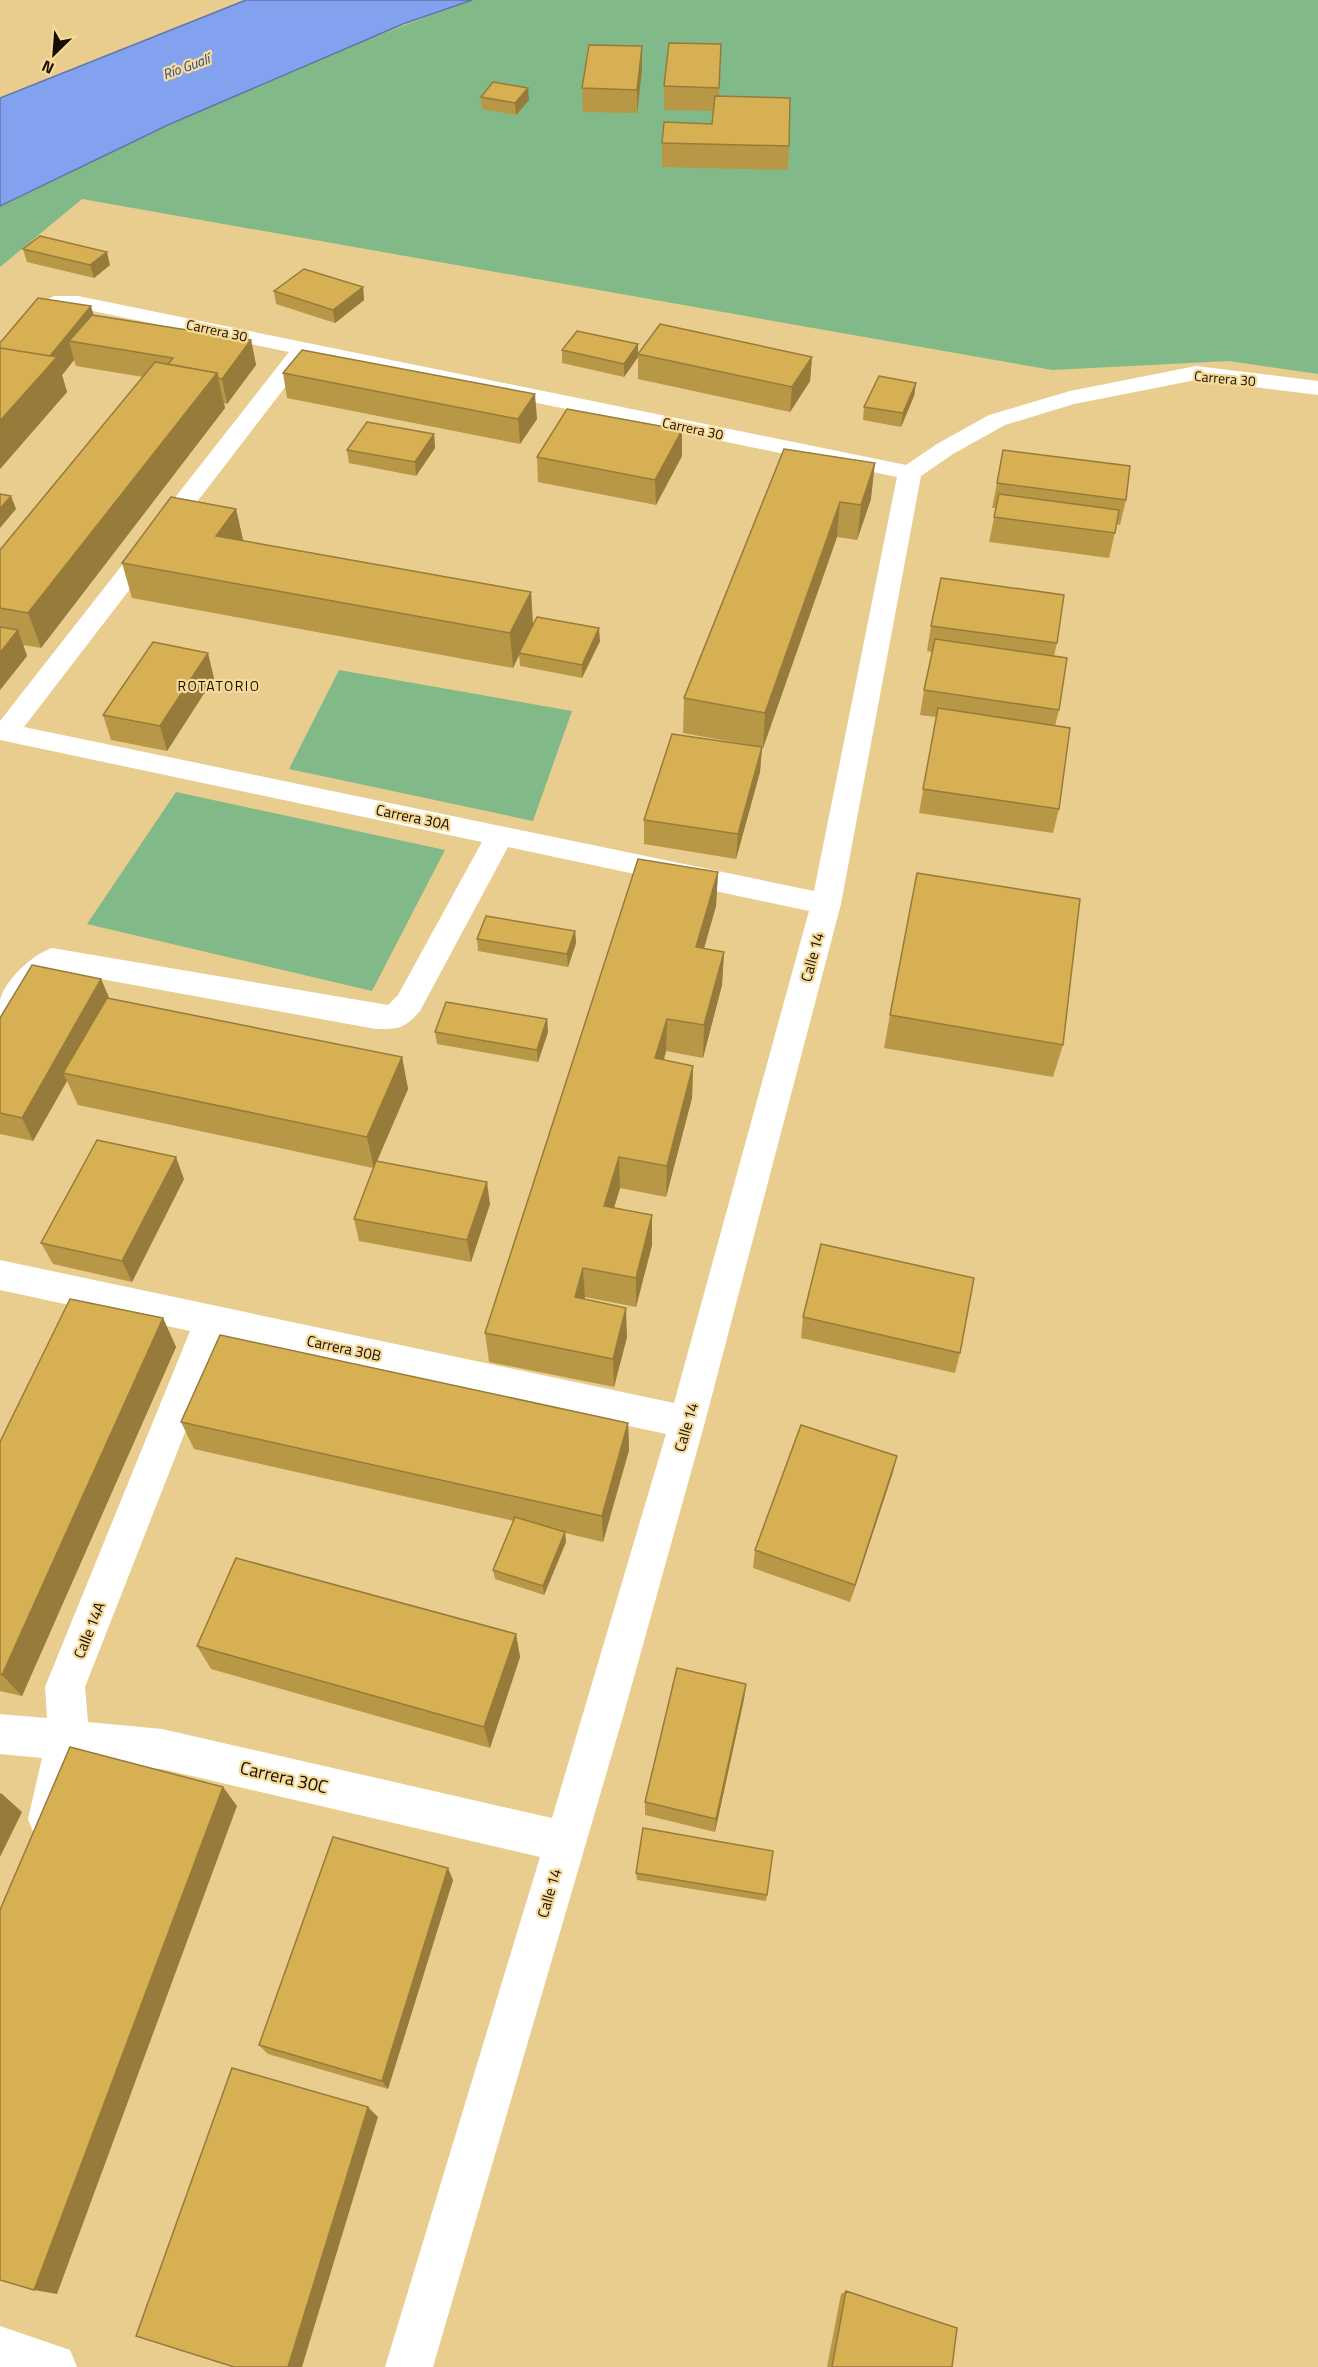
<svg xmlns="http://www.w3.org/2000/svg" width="1318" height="2367" font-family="'Titillium Web',sans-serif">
  <rect width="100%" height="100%" fill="#e8cd8e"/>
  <!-- green -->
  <path fill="#82b988" d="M472 0H1318V374L1228 361 1052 370 82 199 0 267V206C154 131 310 58 472 0Z
    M339 670 572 711 533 821 289 769Z
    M176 792 445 850 372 991 87 924Z"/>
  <!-- water -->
  <path fill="#82a1ef" stroke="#6275a7" stroke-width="1.5" d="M246 0H472L403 24 168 125 0 206V98Z"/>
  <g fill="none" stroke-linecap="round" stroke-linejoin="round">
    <!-- street -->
    <path fill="#fff" fill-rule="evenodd" d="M54 296H78L906 465 937 444 989 415 1070 391 1196 366 1318 381V395L1196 380 1074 404 1005 425 953 454 921 476 841 904 705 1422 624 1713 433 2367H385L540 1857 162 1769 81 1762 70 1819 64 1834 49 1840 34 1834 28 1819 42 1758 0 1754V1714L47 1718 45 1687 190 1331 0 1290V1260L674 1403 809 911 508 847 420 1011C404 1029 399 1029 376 1029L57 971 33 997 11 1034 0 1038C0 1026 0 1011 0 1000 5 980 33 954 52 948L388 1005 398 995 482 842 0 740V721L289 352 78 308H59L47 318 8 361 0 363V343L31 308ZM309 356 897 477 814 891 24 727ZM222 1338 666 1434 552 1818 162 1729 88 1722 85 1687Z
      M0 2326 70 2350 77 2367H0Z"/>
  </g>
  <!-- wall -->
  <path fill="#b89747" d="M721 44 719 96 789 146 788 170 662 167V143L712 124 713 111 664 110V86Z
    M642 46V70L637 113 583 112 582 88Z
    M481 97 529 100 516 115 482 109Z
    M23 249 110 265 94 278 27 262Z
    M363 287 364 300 335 323 276 304 274 291Z
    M94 315 251 340 256 365 227 404 224 403 225 408 41 648 23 645 27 656 0 690V550L143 377 76 366 74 360 62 375 67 392 0 469V343Z
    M638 344V354L812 357 810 381 790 412 638 379V357L624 377 562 363V350Z
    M283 373 537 419 520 444 287 398Z
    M916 383 914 396 901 427 863 420 864 407Z
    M682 430V456L656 505 538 482 537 457Z
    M434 434 435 448 416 476 349 463 347 450Z
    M784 449 871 499 857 540 837 537 763 748H762L760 772 736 859 644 844V820L760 747 683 733 684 698Z
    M997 483 1126 500 1120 525 1117 524 1109 558 989 542 996 508H992Z
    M236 509 243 541 531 592 533 625 600 641 582 678 520 666 519 654 513 668 132 598 122 563Z
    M931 626 1057 643 1054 656 1059 710 1055 726 1059 809 1053 833 919 813 936 717 920 715 924 690 932 652 927 651Z
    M214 678 167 751 111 740 103 715Z
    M718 872 716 906 704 948 724 952 722 985 703 1058 666 1051 664 1060 693 1066 692 1098 666 1197 620 1188 614 1208 652 1245 636 1307 585 1297 584 1300 627 1337 614 1387 489 1362 485 1333Z
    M575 931 576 943 568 967 478 951 477 939Z
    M101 979 109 998 402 1057 408 1089 377 1161 490 1204 471 1262 359 1241 354 1219 373 1168 78 1105 67 1081 33 1141 0 1134V1018Z
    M890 1015 1063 1045 1053 1077 884 1048Z
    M547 1019 548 1032 538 1062 437 1044 435 1032Z
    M184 1179 132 1282 53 1264 41 1243Z
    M803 1317 960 1353 955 1373 801 1338Z
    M163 1318 176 1347 22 1696 0 1691V1442Z
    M181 1422 628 1423 629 1450 603 1542 565 1533 566 1542 544 1595 495 1579 493 1570 514 1521 194 1449Z
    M897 1456 892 1475 850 1602 753 1568 755 1550Z
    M516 1634 520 1657 490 1748 211 1669 197 1646Z
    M746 1684 744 1699 715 1832 645 1815V1802Z
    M636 1873 767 1895 766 1901 637 1880Z
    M453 1880 388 2089 268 2054 259 2045Z
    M846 2291 952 2367H827L841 2294Z"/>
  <!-- shaded-wall -->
  <path fill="#967b3a" d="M642 46V70L637 113V90Z
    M528 88 529 100 516 115 515 103Z
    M107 252 110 265 94 278 90 265Z
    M363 287 364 300 335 323 333 310Z
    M91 306 98 330 69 341 74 360 62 375 67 392 0 469V421L50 356Z
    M251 340 256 365 227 404 222 379Z
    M638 344V357L624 377V364Z
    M812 357 810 381 790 412 792 387Z
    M217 373 225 408 41 648 28 613Z
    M916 383 914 396 901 427 903 413Z
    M535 394 537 419 520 444 518 419Z
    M682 430V456L656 505 655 480Z
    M434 434 435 448 416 476 415 462Z
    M875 463 871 499 857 540 861 505Z
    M11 496 16 509 0 528V509Z
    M840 502 837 537 763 748 765 713Z
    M236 509 244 544 216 536Z
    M531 592 533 627 513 668 510 633Z
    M599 628 600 641 582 678V665Z
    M18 630 27 656 0 690V653Z
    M208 653 214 678 167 751 160 726Z
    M762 747 760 772 736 859 738 834Z
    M718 872 716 906 695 980 696 947Z
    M575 931 576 943 568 967 567 954Z
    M724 952 722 985 703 1058 704 1025Z
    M101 979 111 1002 63 1073 67 1081 33 1141 22 1118Z
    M547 1019 548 1032 538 1062 537 1050Z
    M667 1019 666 1051 656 1090 655 1058Z
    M402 1057 408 1089 374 1168 367 1137Z
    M693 1066 692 1098 666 1197 667 1166Z
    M176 1157 184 1179 132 1282 122 1261Z
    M619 1157 620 1188 605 1237 604 1206Z
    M487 1182 490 1204 471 1262 467 1240Z
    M652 1215V1245L636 1307V1278Z
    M583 1268 585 1297 577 1327 575 1297Z
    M626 1308 627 1337 614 1387 613 1359Z
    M163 1318 176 1347 22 1696 2 1675Z
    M628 1423 629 1450 603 1542 602 1516Z
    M897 1456 892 1475 850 1602 855 1585Z
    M565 1532 566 1542 544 1595 543 1586Z
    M516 1634 520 1657 490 1748 484 1727Z
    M746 1684 744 1699 715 1832 716 1819Z
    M223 1787 237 1806 57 2294 34 2290Z
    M1 1793 22 1812 0 1857V1794Z
    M448 1868 453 1880 388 2089 382 2081Z
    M368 2107 378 2117 302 2367H288Z"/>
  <!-- building -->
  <path fill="#d6b053" stroke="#967b3a" stroke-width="1.5" d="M669 43 721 44 719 88 664 86Z
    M589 45 642 46 637 90 582 88Z
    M493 82 528 88 515 103 481 97Z
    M715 96 790 98 789 146 662 143 664 122 712 124Z
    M40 236 107 252 90 265 23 249Z
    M304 269 363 287 333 310 274 291Z
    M38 298 91 306 50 356 0 348V343Z
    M92 315 251 340 222 379 218 378 217 373 168 364 173 358 69 341Z
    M660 324 812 357 792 387 638 354Z
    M577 331 638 344 624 364 562 350Z
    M0 348 57 357 0 421Z
    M302 350 535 394 518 419 283 373Z
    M155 362 217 373 28 613 0 608V550Z
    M879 376 916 383 903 413 864 407Z
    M567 409 682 430 655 480 537 457Z
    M367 422 434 434 415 462 347 450Z
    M784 449 875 463 861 505 840 502 765 713 684 698Z
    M1003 450 1130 466 1126 500 997 483Z
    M0 494 11 496 0 509Z
    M999 494 1119 510 1115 533 994 517Z
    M171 497 236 509 216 536 531 592 510 633 122 563Z
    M941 578 1064 595 1057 643 931 626Z
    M537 617 599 628 582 665 519 653Z
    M0 627 18 630 0 653Z
    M935 639 1067 658 1059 710 924 690Z
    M153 642 208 653 160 726 103 715Z
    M938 708 1070 728 1059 809 923 789Z
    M672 734 762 747 738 834 644 820Z
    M638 859 718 872 696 947 724 952 704 1025 667 1019 655 1058 693 1066 667 1166 619 1157 604 1206 652 1215 636 1278 583 1268 575 1297 626 1308 613 1359 485 1333Z
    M917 873 1080 899 1063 1045 890 1015Z
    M486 916 575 931 567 954 477 939Z
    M32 965 101 979 22 1118 0 1113V1018Z
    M107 998 402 1057 367 1137 63 1073Z
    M446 1002 547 1019 537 1050 435 1032Z
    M97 1140 176 1157 122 1261 41 1243Z
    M376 1161 487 1182 467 1240 354 1219Z
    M821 1244 974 1278 960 1353 803 1317Z
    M70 1299 163 1318 2 1675 0 1674V1442Z
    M220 1335 628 1423 602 1516 181 1422Z
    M801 1425 897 1456 855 1585 755 1550Z
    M515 1517 565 1532 543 1586 493 1570Z
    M236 1558 516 1634 484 1727 197 1646Z
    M677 1668 746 1684 716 1819 645 1802Z
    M70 1747 223 1787 34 2290 0 2280V1910Z
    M643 1828 773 1851 767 1895 636 1873Z
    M333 1837 448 1868 382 2081 259 2045Z
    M232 2068 368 2107 288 2367H234L136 2336Z
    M846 2291 957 2328 952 2367H832Z"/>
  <g text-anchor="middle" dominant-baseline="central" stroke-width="4.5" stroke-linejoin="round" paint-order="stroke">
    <!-- far-water labels -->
    <g font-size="14" font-style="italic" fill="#29449e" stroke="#f5da9a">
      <text transform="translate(186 66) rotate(-20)">Río Gualí</text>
    </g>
    <!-- far-street labels -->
    <g font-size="14" fill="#190f00" stroke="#f5da9a">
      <text transform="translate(217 330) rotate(12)">Carrera 30</text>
      <text transform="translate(1225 378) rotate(5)">Carrera 30</text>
      <text transform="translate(693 428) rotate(12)">Carrera 30</text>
    </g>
    <!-- far-neighbourhood labels -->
    <g font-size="14" letter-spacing="1.5" fill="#190f00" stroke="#f5da9a">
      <text x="219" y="685">ROTATORIO</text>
    </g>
    <!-- street labels -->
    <g font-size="15" fill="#190f00" stroke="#f5da9a">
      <text transform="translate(413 817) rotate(12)">Carrera 30A</text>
      <text transform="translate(812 957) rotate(-75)">Calle 14</text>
      <text transform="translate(344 1348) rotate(12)">Carrera 30B</text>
      <text transform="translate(686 1427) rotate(-74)">Calle 14</text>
      <text transform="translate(89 1630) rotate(-68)">Calle 14A</text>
      <text transform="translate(549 1893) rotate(-74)">Calle 14</text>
    </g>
    <!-- near-street labels -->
    <g font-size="18" fill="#190f00" stroke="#f5da9a">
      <text transform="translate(284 1777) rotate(13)">Carrera 30C</text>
    </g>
  </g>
  <!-- north arrow -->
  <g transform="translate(54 54) rotate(205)" stroke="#f5da9a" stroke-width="4.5" paint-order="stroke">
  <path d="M0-4.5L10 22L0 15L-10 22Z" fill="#190f00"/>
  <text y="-9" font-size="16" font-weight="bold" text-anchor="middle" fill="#190f00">N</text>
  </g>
</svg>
